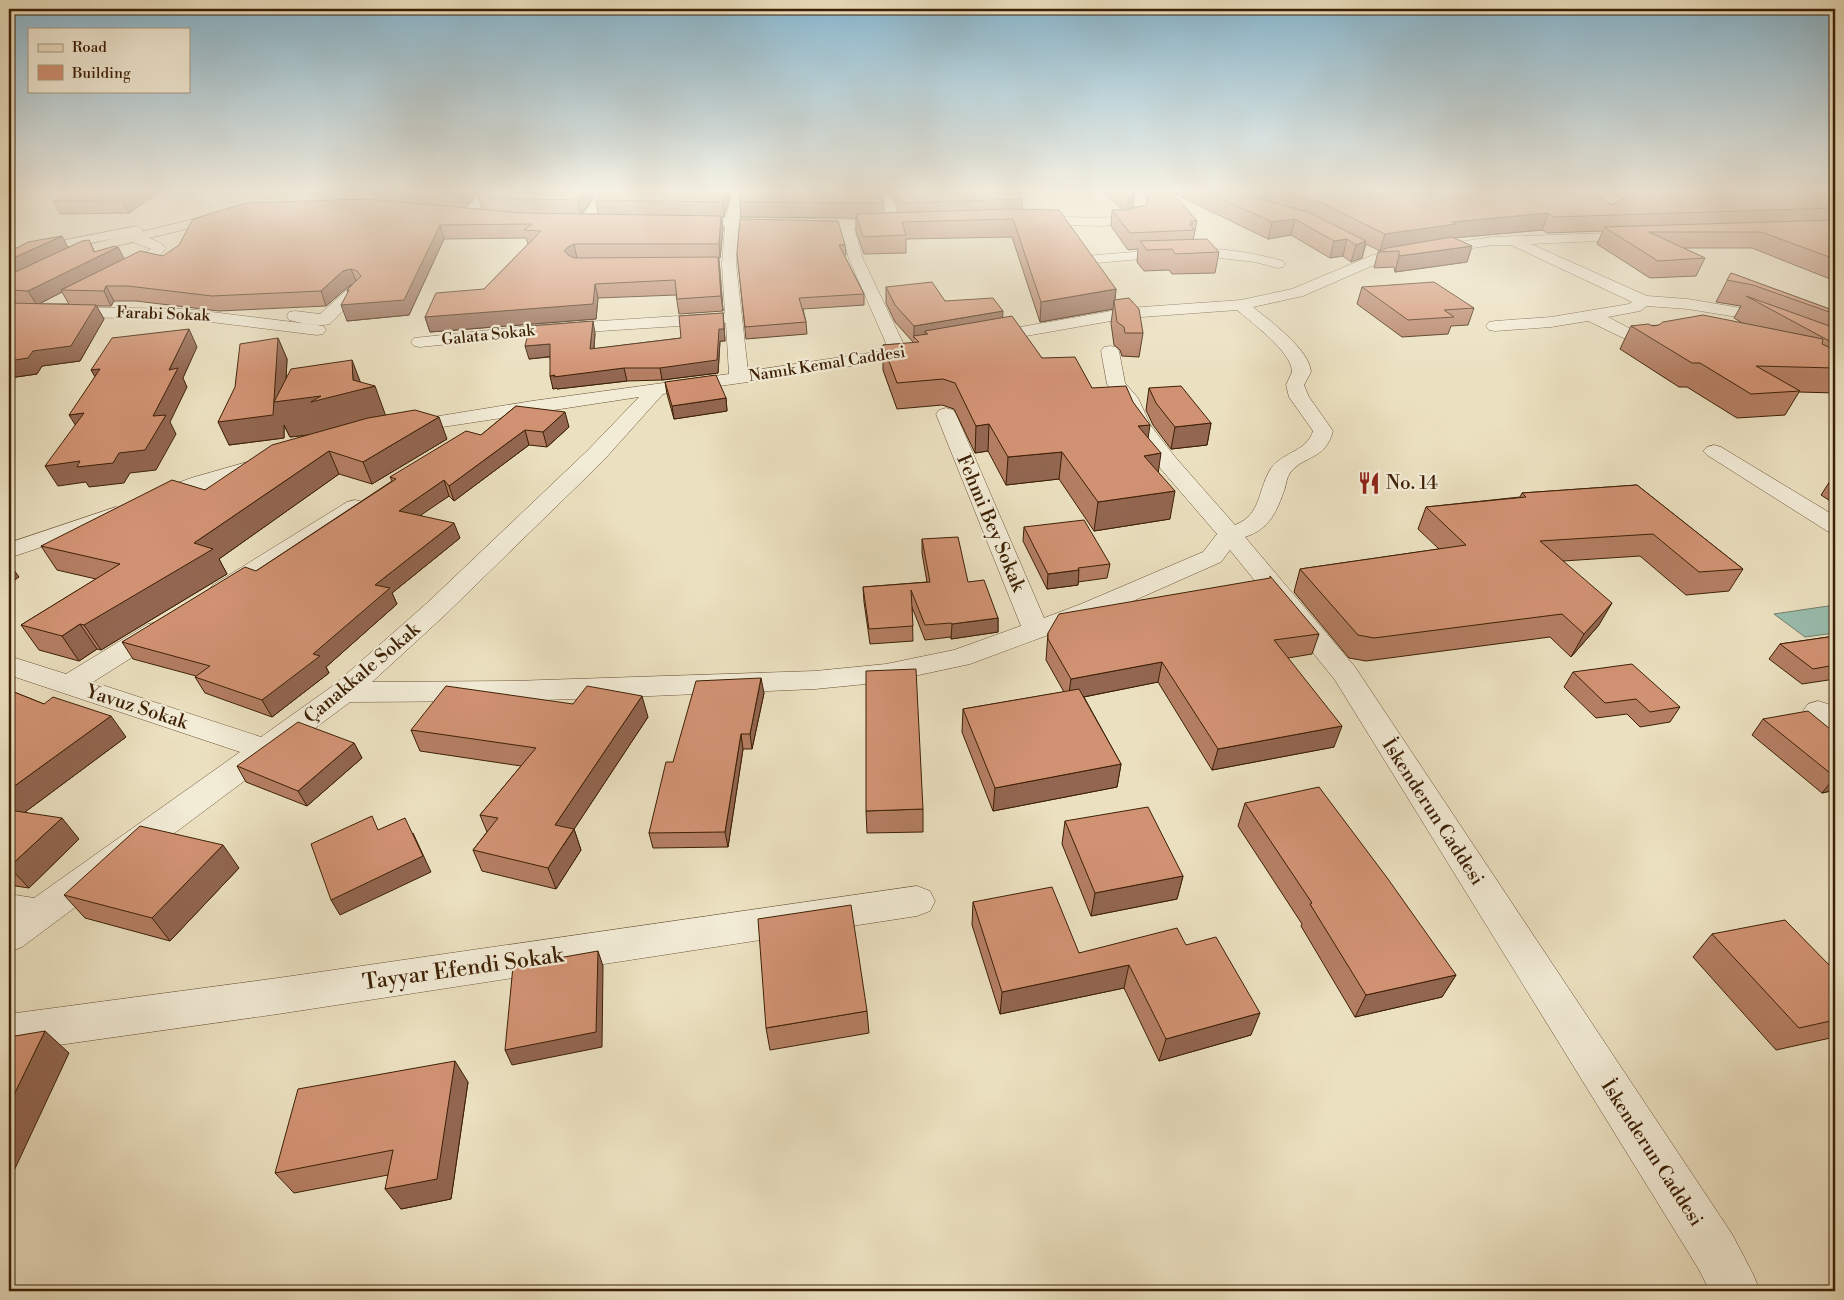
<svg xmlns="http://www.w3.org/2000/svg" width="1844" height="1300" font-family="'Libre Bodoni',serif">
  <rect width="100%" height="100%" fill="#ebe0c0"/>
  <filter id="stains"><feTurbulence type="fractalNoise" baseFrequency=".004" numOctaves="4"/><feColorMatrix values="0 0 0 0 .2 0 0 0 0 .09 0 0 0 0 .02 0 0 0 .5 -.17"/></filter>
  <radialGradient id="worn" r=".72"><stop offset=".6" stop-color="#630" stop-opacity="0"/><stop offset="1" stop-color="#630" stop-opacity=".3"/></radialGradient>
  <!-- water -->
  <path fill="#99bdae" stroke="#747e6a" d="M1835 605V633L1805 637 1774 614Z"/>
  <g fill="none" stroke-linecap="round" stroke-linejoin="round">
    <defs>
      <path id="minor" d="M482 192H496L472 218H462L460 215 462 212Z
        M599 192H612L591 224H581L579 221Z
        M732 192H744L739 218 887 220 876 192H889L902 224 900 227 854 228 863 259 905 347 919 345 925 346 928 350 925 354 790 376 663 394 603 461 445 615 372 682 513 681 815 671 886 664 954 650 1021 626 936 414 939 410 946 408 953 410 956 414 1044 618 1081 604 1203 552 1217 534 1160 468 1131 427 1119 400 1107 384 1101 351 1104 347 1110 346 1116 347 1119 351 1125 383 1138 398 1151 426 1176 458 1235 525C1263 514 1257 488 1272 467 1284 452 1307 451 1313 431L1289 397 1286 385 1292 372C1292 352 1252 323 1237 310L1128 318 986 343 980 342 977 338 980 334 986 333 1128 308 1241 300 1292 289 1373 255 1387 252 1493 237 1638 232 1643 233 1645 236 1643 239 1531 244 1647 296 1688 299 1741 308 1835 343V354L1737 317 1688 309 1647 306 1640 311 1608 317 1648 338 1651 342 1648 346 1642 347 1588 321 1551 327 1495 331 1489 330 1486 326 1489 322 1495 321 1551 317 1629 304 1632 302 1511 245H1493L1383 261 1303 296 1253 307C1270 321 1310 350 1311 372L1304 385 1309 397 1333 431C1325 461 1303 455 1290 473 1287 477 1286 484 1285 488 1277 511 1270 529 1245 537L1355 667 1732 1234 1753 1274 1760 1291H1710L1698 1268 1335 680 1230 550 1221 562 1099 616 970 664 886 682 815 689 603 698 513 701 350 702 22 947 9 952V894L34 898 240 752 9 675V656L66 674 148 624 157 622 166 624 170 630 166 636 93 682 261 737 334 685 427 603 587 451 639 397 403 433 396 431 393 427 396 423 532 401 729 374 726 323 538 335 420 347 414 346 411 342 414 338 538 325 725 313 722 264 725 226H686L679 222 686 218H726ZM739 227 840 228 849 259 889 350 748 371 736 264Z
        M1126 192H1139L1149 206 1142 220 1103 226 1028 224 1021 220 1028 216 1103 218 1132 214 1135 206Z
        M285 195 344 199 351 203 344 207 280 202 279 199 280 196Z
        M1659 195 1665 199 1664 202 1565 204 1559 200 1565 196Z
        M137 226 144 230 138 234 159 242 166 248 160 256 124 275H114L111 272 114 269 151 249 128 240 126 236 9 259V251Z
        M1187 248C1221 248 1251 252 1283 261L1285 264 1283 267 1278 268 1255 262 1211 257H1164L1096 263 1091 262 1089 259 1091 256 1096 255Z
        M356 285 362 287 364 290 330 324C318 327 301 323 289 320L287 316 289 312 295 311 320 314 350 287Z
        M9 306 187 309 317 325 323 326 326 330 323 334 317 335 187 319 9 316Z
        M1714 445 1721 447 1835 516V533L1827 531 1707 455 1703 451 1707 447Z
        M265 457 273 458 276 463 273 468 156 506 148 504 145 499 148 494 191 478Z
        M355 500 363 502 366 507 363 512 231 595 222 598 213 595 209 590 213 585 347 502Z
        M116 507 124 509 128 514 124 519 9 558V543Z
        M1818 701 1828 704 1835 709V734C1822 731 1810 723 1803 711L1808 704Z
        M917 886 930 891 935 901 930 911 917 916 278 1014 9 1052V1014L278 978Z"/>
      <path id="major" d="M289 192H309L307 195 260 211 88 253 9 291V280L78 247 251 205Z"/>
    </defs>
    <!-- minor casing -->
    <use href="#minor" stroke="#685034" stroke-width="1"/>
    <!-- major casing -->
    <use href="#major" stroke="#3d2005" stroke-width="1"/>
    <!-- minor -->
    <use href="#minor" fill="#f2ebd6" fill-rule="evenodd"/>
    <!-- major -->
    <use href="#major" fill="#ebe0c0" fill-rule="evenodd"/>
  </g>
  <!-- wall -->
  <path fill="#b47e63" stroke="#3d2005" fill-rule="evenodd" d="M159 192 129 213 60 214 53 201Z
    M373 192H479L464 208 482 209 478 196 597 192 582 214H598L596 200 731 192 724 217H722L723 229 720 258H719L723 311 679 314 676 295 598 298 596 319 430 332 425 317 484 289 528 244 526 238 444 239 409 315 347 321 348 293 347 290 351 285 349 286 326 306 219 311 136 301H114L111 306H96L104 319 80 361 42 366 37 374 9 378V248L69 247 124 259 163 256 381 201ZM62 292 69 304H39Z
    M891 192H1017L1022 199V209L1116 289 1115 300 1143 333 1139 357 1122 356 1120 350 1114 345 1111 323 1113 309 1040 322 1012 237 906 239V253L864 254 856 231V218L741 217 740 202 884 203V213L899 212Z
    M1103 192H1135L1132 208 1146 205 1148 201 1142 192H1171L1197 221 1193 240 1219 252 1215 273 1172 274 1169 270 1144 271 1137 262 1138 249 1128 250 1111 226 1112 210H1123Z
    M1171 192H1589L1612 205 1835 192V281L1752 248H1684L1705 258 1696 276 1650 278 1597 244 1603 231 1547 233 1542 230 1453 238 1472 246 1467 262 1395 272 1394 267 1374 268 1378 252 1380 251 1366 244 1362 258 1351 262 1343 256 1330 258 1291 235 1268 239Z
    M845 245 846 255H844L864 294V305L803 309 806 322 807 334 746 339 737 253Z
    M1731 273 1835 311V393L1799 392 1785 415 1737 418 1687 387H1679L1620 349 1631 326 1742 323 1734 318 1741 306 1716 302Z
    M886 287 945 301 1002 318 1042 358 1092 388 1148 438 1158 472 1170 519 1094 531 1059 479 1006 485 988 451 975 453 954 409 942 405 897 409 883 370V345L913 343V342L895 322 886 303Z
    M1362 287 1474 308 1468 325 1451 326 1448 334 1402 337 1357 304Z
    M723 313 725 341H720L718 373 662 380 627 381 557 389V388L553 389 550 357 529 359 595 333 594 349 681 338Z
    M278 338 287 359 286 379 360 382 385 415 447 439 372 484 339 474 219 559 227 574 101 650 97 649 79 661 39 650 21 625 96 579 57 570 41 546 205 490 309 435 290 437 284 425V438L229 445Z
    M665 382 726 398 727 411 674 419 667 394Z
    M1149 388 1211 423 1207 445 1171 449 1153 425 1146 410Z
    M516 406 569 427 547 447 529 445 454 501 449 496 420 515 460 538 392 593 397 604 326 667 329 673 272 717 205 693 195 677 196 676 133 659 122 642 256 571 392 481 390 477 481 435Z
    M1830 481H1835V504L1821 495Z
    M1637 485 1743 569 1729 591 1686 595 1640 556 1563 561 1599 625 1571 657 1550 637 1366 661 1349 658 1294 592 1300 569 1439 549 1418 529 1426 507 1520 497 1522 493Z
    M1024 527 1110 564 1107 578 1078 582V585L1047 589 1023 541Z
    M922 539 968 582 998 618V632L951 639V637L925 640 912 607 913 641 870 644 864 602 863 587 927 582 922 553Z
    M1048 633 1319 634 1312 654 1288 658 1334 747 1212 770 1158 682 1084 697 1121 764 1117 787 993 811 962 732 963 709 1064 692 1046 660Z
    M1835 636V679L1802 684 1769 659 1780 644Z
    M1573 672 1680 707 1670 722 1640 727 1627 714 1596 718 1564 687Z
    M9 690 126 737 25 812 79 839 29 888 9 885Z
    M764 693 752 749H743L728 847 653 848 649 833 673 762Z
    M648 717 574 829 581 850 556 889 482 871 473 850 487 832 480 815 521 766 420 751 411 730Z
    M1763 719 1835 733V790L1822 793 1752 735Z
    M354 743 362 758 307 806 246 782 237 766Z
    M1245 803 1456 975 1442 997 1355 1017 1301 926 1302 924 1238 826Z
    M923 809V832L867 833 866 811Z
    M1065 821 1183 876 1177 899 1091 916 1062 844Z
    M239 868 170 941 85 918 64 895Z
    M973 902 1079 953 1186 945 1251 1035 1159 1061 1124 988 1000 1014 972 925Z
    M1712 934 1835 971V1037L1776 1050 1693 957Z
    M867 1011 869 1033 770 1050 766 1028Z
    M468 1082 451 1199 401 1209 388 1175 294 1193 275 1173Z"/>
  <!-- shaded-wall -->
  <path fill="#926650" stroke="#3d2005" d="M135 192H159L129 213 122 200Z
    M461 192H479L463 209 459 195Z
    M584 192H597L581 215 578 200Z
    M726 192H731L724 217 723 202Z
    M1135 192 1133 206 1131 212 1127 213 1129 198Z
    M1548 213 1542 230 1452 238 1380 251 1385 234 1452 222Z
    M721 216 723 229 720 258 719 244Z
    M1295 219 1291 235 1268 239 1272 222Z
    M440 225 444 239 409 315 347 321 341 305Z
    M62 236 69 249 9 278V260Z
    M1347 239 1343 256 1330 258 1334 241Z
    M89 240 97 257 118 247 125 260 61 290 62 292 37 305 28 291Z
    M1366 241 1362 258 1351 262 1356 245Z
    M574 244 577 258 567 265 564 251 568 247Z
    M1472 246 1467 262 1395 272 1399 256Z
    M718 257 720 271 723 311 721 296Z
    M351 269 357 283 349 286 326 306 321 291 343 271Z
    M595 284 598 298 596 319 430 332 425 317Z
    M106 286 114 301 111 306 104 291Z
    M1116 289 1114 304V300L1113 309 1040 322 1041 302Z
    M96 305 104 319 80 361 42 366 37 374 9 378V361L33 351Z
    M1003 311 1002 328 928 334 925 331V342L914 338V326Z
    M723 313 725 341H720L718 373 662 380 660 368 719 329Z
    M593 321 595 333 593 361 590 349Z
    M189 329 197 347 183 378 187 387 170 422 176 434 156 470 130 473 124 483 89 487 86 482 58 486 45 466 119 453 153 416 169 370Z
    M278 338 287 359 285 400 353 380 352 360 363 389 375 386 388 422 325 433 290 437 284 425V438L229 445 218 422Z
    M550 344 553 356 529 359 525 346Z
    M624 368 627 381 557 389V388L553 389 550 376Z
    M100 369 102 389 91 370Z
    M726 398 727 411 674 419 672 406Z
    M565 412 569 427 547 447 543 432Z
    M84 413 81 434 69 415Z
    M439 417 447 439 372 484 363 462Z
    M1211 423 1207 445 1171 449 1175 427Z
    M989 424 988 451 975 453 976 426Z
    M1150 425 1146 452 1138 426Z
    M525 430 529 445 454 501 449 486Z
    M329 451 339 474 219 559 227 574 101 650 84 625 194 543Z
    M1062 452 1059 479 1006 485 1008 457Z
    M1161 453 1157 481 1144 456Z
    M444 480 449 496 405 526 399 511Z
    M1175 491 1170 519 1094 531 1098 502Z
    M454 523 460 538 392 593 397 604 326 667 329 673 272 717 262 700 313 654 375 585Z
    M9 563 19 577 9 584Z
    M1079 570 1078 585 1047 589 1048 574Z
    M1612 603 1599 625 1571 657 1584 634Z
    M998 618V632L951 639 952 624Z
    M80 624 97 649 79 661 62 636Z
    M1162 662 1158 682 1068 700 1071 679Z
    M761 678 764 693 752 749 750 734Z
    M642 696 648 717 563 846 555 825Z
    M111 716 126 737 9 824V790Z
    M1342 726 1334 747 1212 770 1218 749Z
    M741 734 743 749 728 847 725 832Z
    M354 743 362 758 307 806 298 791Z
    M1121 764 1117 787 993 811 995 788Z
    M1835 777V790L1822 793Z
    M62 818 79 839 29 888 9 867Z
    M574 829 581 850 556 889 548 868Z
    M413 833 431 872 340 915 331 900Z
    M223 845 239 868 170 941 152 918Z
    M1183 876 1177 899 1091 916 1095 893Z
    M598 951 603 966 602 1047 512 1065 505 1050Z
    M1129 965 1124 988 1000 1014 1002 992Z
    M1456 975 1442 997 1355 1017 1366 995Z
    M1260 1013 1251 1035 1159 1061 1166 1039Z
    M45 1031 69 1053 12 1175H9V1105Z
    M455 1061 468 1082 451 1199 401 1209 385 1189Z"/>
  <!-- building -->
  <path fill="#d19273" stroke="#3d2005" d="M71 192H135L122 200 53 201Z
    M434 192H461L459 195Z
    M481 192H584L578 200 522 199 478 196Z
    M601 192H726L723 202 596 200Z
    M741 192H879L884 203 740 202Z
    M896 192H1017L1022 199 901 203Z
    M1123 192H1134L1133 197 1129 198Z
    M1151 192H1171L1197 221H1190L1193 224H1189L1195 230 1130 233 1112 210H1127L1146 205Z
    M1207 192H1246L1256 198 1308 212 1366 241 1356 245 1347 239 1334 241 1295 219 1272 222Z
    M1282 192H1589L1612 205 1635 192H1835V208L1553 217 1548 213 1452 222 1456 224 1385 234 1319 202Z
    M367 199 522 213 721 216 719 244H574L568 247 564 251 568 255 574 258 718 257 721 296 677 299 675 280 595 284 593 304 425 317 436 293 484 289 541 231 524 230 532 224 440 225 404 300 341 305 349 290H347L361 276 357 271 351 269 343 271 321 291 212 296 128 286H106L104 291 61 290 140 251 163 256 179 245 193 219 246 203Z
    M1009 209 1059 210 1116 289 1041 302 1013 219 902 222 906 235 863 237 856 214Z
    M740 219 838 221 845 245H839L864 294 799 298 806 322 745 327 737 253Z
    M1835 220V259L1761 232H1649L1705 258 1658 261 1604 227Z
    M62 236 9 260V248H17L28 242Z
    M1452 237 1472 246 1399 256V251L1378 252 1387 248Z
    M1207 239 1219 252 1175 254 1172 249 1147 250 1140 241Z
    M89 240 94 252 115 246 118 247 28 291 9 290V275L82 241Z
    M1731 273 1835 311V314L1753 285 1727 280Z
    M932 282 945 301 993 298 1003 311 914 326 895 305 886 287Z
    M1434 282 1474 308 1444 310 1454 317 1408 320 1362 287Z
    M1746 296 1835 328V344Z
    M1129 298 1139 309 1143 333H1125L1124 327 1117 322 1114 300Z
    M9 303 96 305 71 346 33 351 28 358 9 361V334L14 327H9Z
    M723 313 724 329H719L717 360 660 368H624L554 377 555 375 550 376V344L525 346 530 326 593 321 590 349 681 338 679 316Z
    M1703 315 1823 339 1822 344 1835 350V368L1756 366 1800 391 1751 394 1700 363H1692L1631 326 1648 324 1653 326 1659 325 1663 322Z
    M1012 316 1042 358 1075 357 1092 388 1126 386 1133 402 1150 425 1138 426 1161 453 1144 456 1175 491 1098 502 1062 452 1008 457 989 424 976 426 955 383 943 379 897 383 883 345 919 342 913 336 928 334 925 331Z
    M189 329 169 370 178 368 153 416 166 415 145 450 119 453 113 463 77 467 80 461 45 466 84 413 69 415 100 369 91 370 112 338Z
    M278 338 273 415 218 422 235 387 240 344Z
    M352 360 353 380 375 386 311 402 321 396 274 402 291 369Z
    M716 375 726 398 672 406 665 382Z
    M1181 386 1211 423 1175 427 1156 403 1149 388Z
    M516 406 565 412 543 432 525 430 449 486 444 480 399 511 454 523 375 585 390 588 313 654 320 656 262 700 195 677 210 666 122 642 245 567 256 571 396 479 390 477 466 431 481 435Z
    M415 410 439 417 363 462 329 451 194 543 213 549 84 625 80 624 62 636 21 625 120 564 41 546 172 480 205 490 272 445 368 418Z
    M1830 481H1835V484Z
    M1637 485 1743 569 1699 572 1653 534 1540 541 1612 603 1584 634 1562 614 1374 638 1358 635 1300 569 1466 545 1426 507 1526 497 1522 493Z
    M1084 520 1110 564 1078 568 1079 570 1048 574 1024 527Z
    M958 537 968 582 984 580 998 618 952 624 951 623 925 625 911 590 913 626 869 629 863 587 930 582 922 539Z
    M1270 576 1319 634 1274 640 1342 726 1218 749 1162 662 1071 679 1048 639V633L1059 614 1270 578Z
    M1835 636V665L1813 669 1780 644Z
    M1632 664 1680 707 1650 712 1636 699 1605 703 1573 672Z
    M916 669 923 809 866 811V671Z
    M761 678 750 734H741L725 832 649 833 666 762H673L696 681Z
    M446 686 573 704 587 686 642 696 555 825 574 829 548 868 473 850 498 818 480 815 536 748 411 730Z
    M1079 689 1121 764 995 788 963 709Z
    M9 690 44 704 53 697 111 716 9 790Z
    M1808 711 1835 733V777L1763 719Z
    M298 722 354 743 298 791 237 766Z
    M1319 787 1388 879 1456 975 1366 995 1310 904 1312 903 1245 803Z
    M1148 807 1183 876 1095 893 1065 821Z
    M9 810 62 818 9 867Z
    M372 816 378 830 405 818 423 856 331 900 311 844Z
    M140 826 223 845 152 918 64 895Z
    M1052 887 1079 953 1177 928 1186 945 1216 937 1260 1013 1166 1039 1129 965 1002 992 973 902Z
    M851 905 867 1011 766 1028 758 919Z
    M1785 920 1835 971V1020L1799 1028 1712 934Z
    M598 951 596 1032 505 1050 513 966Z
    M45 1031 9 1105V1037Z
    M455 1061 437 1179 385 1189 393 1150 275 1173 298 1089Z"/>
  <!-- sky -->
  <linearGradient id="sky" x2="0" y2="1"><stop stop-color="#88b8d1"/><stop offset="0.51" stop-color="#f6f1e3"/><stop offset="1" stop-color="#f6f1e3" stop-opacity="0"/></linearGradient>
  <rect width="1844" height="374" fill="url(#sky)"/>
  <!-- icons -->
  <defs>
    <symbol id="restaurant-bare" viewBox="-9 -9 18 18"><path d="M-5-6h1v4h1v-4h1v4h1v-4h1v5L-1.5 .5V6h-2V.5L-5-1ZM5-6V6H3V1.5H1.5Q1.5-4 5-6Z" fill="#8f2418" stroke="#f2ebd6" stroke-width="2.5" paint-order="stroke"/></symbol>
  </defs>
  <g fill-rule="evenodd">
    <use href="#restaurant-bare" x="1353" y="467" width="32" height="32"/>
  </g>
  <g text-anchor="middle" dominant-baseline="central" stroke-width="4.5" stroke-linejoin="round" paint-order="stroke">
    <!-- far-street labels -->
    <g font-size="16" fill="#3d2005" stroke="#f2ebd6">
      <text transform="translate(163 314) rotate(2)">Farabi Sokak</text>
      <text transform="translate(488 335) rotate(-6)">Galata Sokak</text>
      <text transform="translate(827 364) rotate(-9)">Namık Kemal Caddesi</text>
    </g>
    <!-- poi labels -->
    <g font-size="19" fill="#3d2005" stroke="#f2ebd6" text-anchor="start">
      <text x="1386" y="483">No. 14</text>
    </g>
    <!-- street labels -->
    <g font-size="19" fill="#3d2005" stroke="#f2ebd6">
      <text transform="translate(991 523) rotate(67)">Fehmi Bey Sokak</text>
      <text transform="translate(362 673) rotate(-40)">Çanakkale Sokak</text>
      <text transform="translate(137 707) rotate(18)">Yavuz Sokak</text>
      <text transform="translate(1433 812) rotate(57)">İskenderun Caddesi</text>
      <text transform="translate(1652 1153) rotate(57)">İskenderun Caddesi</text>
    </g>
    <!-- near-street labels -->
    <g font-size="22" fill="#3d2005" stroke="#f2ebd6">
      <text transform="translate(463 969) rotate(-8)">Tayyar Efendi Sokak</text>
    </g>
  </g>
  <!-- margin -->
  <rect width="1844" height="1300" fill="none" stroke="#ebe0c0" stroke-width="30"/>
  <rect x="10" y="10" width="1824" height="1280" fill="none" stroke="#3d2005" stroke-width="2.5"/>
  <rect x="15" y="15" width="1814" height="1270" fill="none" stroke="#3d2005"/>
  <!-- legend -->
  <rect x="28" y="28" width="162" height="65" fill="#f2ebd6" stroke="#aa9a82"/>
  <rect x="38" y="44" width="25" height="8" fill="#ebe0c0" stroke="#aa9a82"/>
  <text x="72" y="52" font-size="15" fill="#3d2005">Road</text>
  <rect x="38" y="65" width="25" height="15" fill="#d19273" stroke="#aa9a82"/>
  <text x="72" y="78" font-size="15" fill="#3d2005">Building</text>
  <rect width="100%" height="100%" filter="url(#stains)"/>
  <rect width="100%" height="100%" fill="url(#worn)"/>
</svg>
